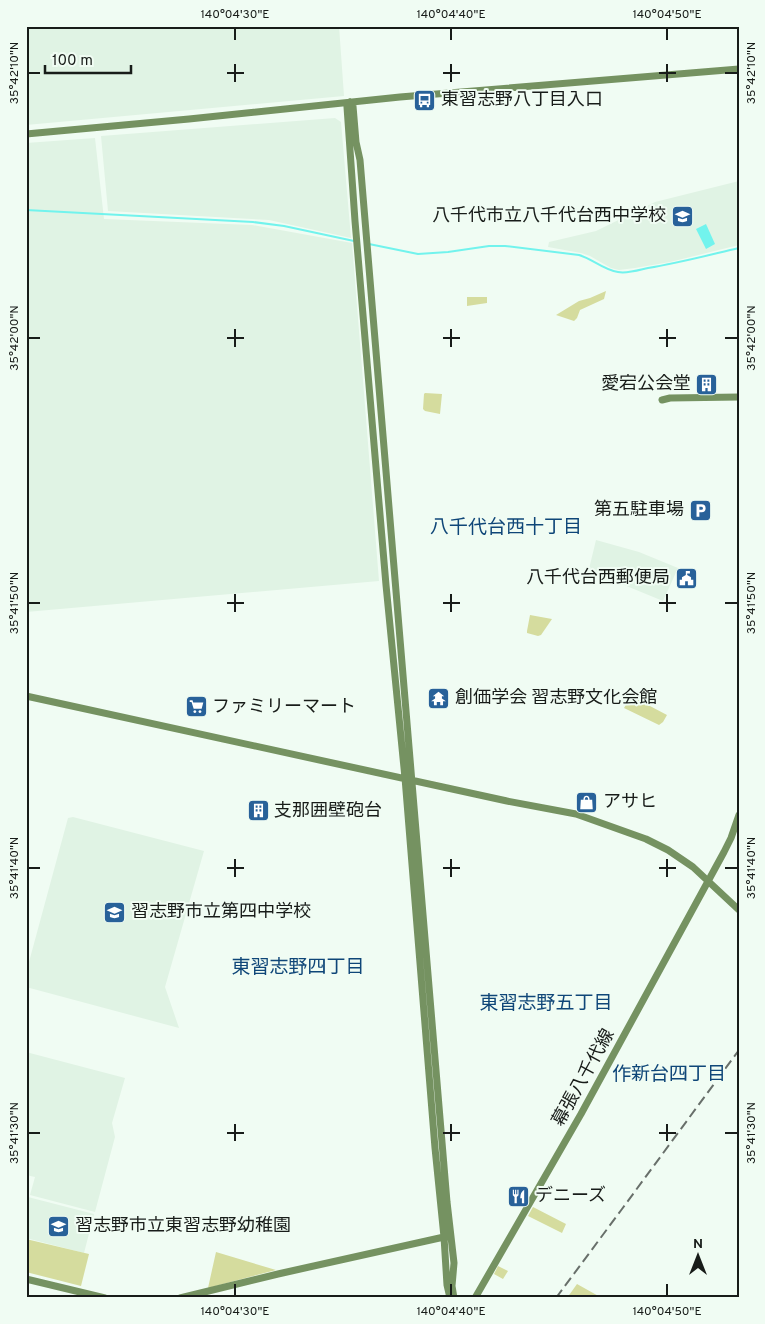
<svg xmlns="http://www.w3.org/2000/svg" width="765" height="1324" font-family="Overpass,'Noto Sans JP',sans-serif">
  <rect width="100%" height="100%" fill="#f0fcf3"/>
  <!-- built -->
  <path fill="#e0f3e4" d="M26 26H339L344 96 26 125Z
    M335 118 341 122 351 238 269 220 108 211 101 136Z
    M95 138 104 219 252 225 352 243 379 581 26 612V143Z
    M739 181V245L670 262 635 268 619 270 611 268 590 256 581 253 548 247 549 242 596 231 655 202Z
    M596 540 639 552 678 568 663 601 607 578 589 569Z
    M73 817 204 851 165 987 179 1028 26 987V973L68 818Z
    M26 1052 125 1078 112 1123 115 1137 95 1212 30 1195 35 1177 26 1175Z
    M28 1197 94 1214 84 1253 26 1238V1205Z"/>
  <!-- green -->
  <path fill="#d5dc9e" d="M606 291 604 299 580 310 577 318 574 321 556 315 579 301 590 298Z
    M467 297H487V303L467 306Z
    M425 393 442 394 440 414 425 411 423 409 424 394Z
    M530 615 552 619 541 635 538 636 527 633V631Z
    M631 696 667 715 663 722 659 725 624 708Z
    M533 1207 566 1224 562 1233 528 1216Z
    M26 1239 89 1254 81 1286 26 1272Z
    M216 1252 276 1270 208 1288Z
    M498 1266 508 1271 503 1279 494 1274Z
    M577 1284 602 1298H567Z"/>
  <!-- water -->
  <path fill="#72f3ed" d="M706 224 715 244 706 249 696 229Z"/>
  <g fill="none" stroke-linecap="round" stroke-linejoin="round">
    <!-- stream -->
    <path stroke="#72f3ed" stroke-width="2" d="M26 210 253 222 284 226 354 241
      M369 244 418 254 448 252 489 246H505L579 255C593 259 603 270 618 272 627 274 639 270 648 268 679 263 709 255 739 248"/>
    <!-- secondary -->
    <path stroke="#759261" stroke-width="7" d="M350 102 353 106 356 142 360 160 447 1202 454 1263 452 1286 454 1298
      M350 102 347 107 355 221 386 585 405 778 435 1148 444 1237 447 1285 450 1298
      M26 134 189 119 400 97 739 69
      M662 400 670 398 739 397
      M26 696 507 801 576 814 646 839 668 850 693 867 739 910
      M26 1279 105 1298
      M180 1298 278 1274 444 1237H448
      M475 1298 581 1114 724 852 731 838 739 815"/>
    <!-- rail -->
    <path stroke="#686f6a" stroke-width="2" stroke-dasharray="10 5" stroke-linecap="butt" d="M556 1298 622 1209 739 1050"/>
  </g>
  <!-- ticks -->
  <path fill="none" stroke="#181c19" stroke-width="2" d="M235 28V40M451 28V40M667 28V40M235 64V82M451 64V82M667 64V82M28 73H40M227 73H244M443 73H460M659 73H676M725 73H738M235 329V347M451 329V347M667 329V347M28 338H40M227 338H244M443 338H460M659 338H676M725 338H738M235 594V612M451 594V612M667 594V612M28 603H40M227 603H244M443 603H460M659 603H676M725 603H738M235 859V877M451 859V877M667 859V877M28 868H40M227 868H244M443 868H460M659 868H676M725 868H738M235 1124V1141M451 1124V1141M667 1124V1141M28 1133H40M227 1133H244M443 1133H460M659 1133H676M725 1133H738M235 1284V1296M451 1284V1296M667 1284V1296"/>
  <!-- icons -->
  <defs>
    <symbol id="bus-square" viewBox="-11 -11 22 22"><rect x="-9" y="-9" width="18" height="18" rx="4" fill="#286199" stroke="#f0fcf3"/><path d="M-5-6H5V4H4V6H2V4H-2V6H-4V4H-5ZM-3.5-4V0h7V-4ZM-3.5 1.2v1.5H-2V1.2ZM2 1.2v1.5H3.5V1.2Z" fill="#fff"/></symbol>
    <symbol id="school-square" viewBox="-11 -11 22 22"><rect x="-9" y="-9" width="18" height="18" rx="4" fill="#286199" stroke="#f0fcf3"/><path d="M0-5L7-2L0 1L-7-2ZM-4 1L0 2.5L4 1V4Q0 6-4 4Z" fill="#fff"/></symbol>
    <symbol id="building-square" viewBox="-11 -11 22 22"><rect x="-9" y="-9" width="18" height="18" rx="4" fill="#286199" stroke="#f0fcf3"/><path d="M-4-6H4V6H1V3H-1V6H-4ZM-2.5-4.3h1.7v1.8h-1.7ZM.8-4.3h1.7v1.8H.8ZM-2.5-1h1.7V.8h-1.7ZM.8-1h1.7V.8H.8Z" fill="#fff"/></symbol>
    <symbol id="parking-square" viewBox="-11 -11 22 22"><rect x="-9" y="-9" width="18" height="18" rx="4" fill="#286199" stroke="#f0fcf3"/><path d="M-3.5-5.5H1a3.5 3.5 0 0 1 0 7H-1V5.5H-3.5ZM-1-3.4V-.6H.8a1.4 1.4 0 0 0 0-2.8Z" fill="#fff"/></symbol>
    <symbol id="civic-square" viewBox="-11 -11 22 22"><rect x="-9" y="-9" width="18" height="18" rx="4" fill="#286199" stroke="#f0fcf3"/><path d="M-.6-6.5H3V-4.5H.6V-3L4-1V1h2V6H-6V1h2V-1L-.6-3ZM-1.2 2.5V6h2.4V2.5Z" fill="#fff"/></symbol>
    <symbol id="temple-square" viewBox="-11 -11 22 22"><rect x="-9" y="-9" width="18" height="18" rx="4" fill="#286199" stroke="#f0fcf3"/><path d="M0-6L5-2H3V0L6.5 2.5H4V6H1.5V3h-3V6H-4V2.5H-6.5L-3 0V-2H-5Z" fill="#fff"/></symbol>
    <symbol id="supermarket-square" viewBox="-11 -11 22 22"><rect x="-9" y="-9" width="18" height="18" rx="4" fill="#286199" stroke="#f0fcf3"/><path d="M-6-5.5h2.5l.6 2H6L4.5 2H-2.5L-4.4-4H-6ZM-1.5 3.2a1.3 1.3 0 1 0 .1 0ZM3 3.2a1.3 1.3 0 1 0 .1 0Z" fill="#fff"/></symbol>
    <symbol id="shop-square" viewBox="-11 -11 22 22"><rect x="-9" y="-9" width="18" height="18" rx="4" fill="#286199" stroke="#f0fcf3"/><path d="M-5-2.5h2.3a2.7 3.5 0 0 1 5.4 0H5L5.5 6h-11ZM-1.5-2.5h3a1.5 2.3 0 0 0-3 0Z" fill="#fff"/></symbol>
    <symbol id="restaurant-square" viewBox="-11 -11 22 22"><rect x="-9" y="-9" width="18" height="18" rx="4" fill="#286199" stroke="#f0fcf3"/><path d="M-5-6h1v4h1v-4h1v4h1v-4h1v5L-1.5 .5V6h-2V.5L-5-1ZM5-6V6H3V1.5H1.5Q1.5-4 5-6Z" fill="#fff"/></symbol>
  </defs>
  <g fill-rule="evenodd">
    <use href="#bus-square" x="412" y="88" width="25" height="25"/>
    <use href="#school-square" x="670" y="204" width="25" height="25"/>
    <use href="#building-square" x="694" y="372" width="25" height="25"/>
    <use href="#parking-square" x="688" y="498" width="25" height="25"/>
    <use href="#civic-square" x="674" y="566" width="25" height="25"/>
    <use href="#temple-square" x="426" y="686" width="25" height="25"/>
    <use href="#supermarket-square" x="184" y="694" width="25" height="25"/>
    <use href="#shop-square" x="574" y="790" width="25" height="25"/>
    <use href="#building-square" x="246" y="798" width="25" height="25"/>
    <use href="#school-square" x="102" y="900" width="25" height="25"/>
    <use href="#restaurant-square" x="506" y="1184" width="25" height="25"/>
    <use href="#school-square" x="46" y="1214" width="25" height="25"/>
  </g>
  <g text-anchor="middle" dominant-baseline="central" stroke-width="4" stroke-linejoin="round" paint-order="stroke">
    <!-- poi labels -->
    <g font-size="18" fill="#181c19" stroke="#f0fcf3" text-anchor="start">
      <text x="441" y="100">東習志野八丁目入口</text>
      <text x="666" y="216" text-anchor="end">八千代市立八千代台西中学校</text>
      <text x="691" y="384" text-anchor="end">愛宕公会堂</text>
      <text x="684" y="510" text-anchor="end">第五駐車場</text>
      <text x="670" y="578" text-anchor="end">八千代台西郵便局</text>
      <text x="455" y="698">創価学会 習志野文化会館</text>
      <text x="212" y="707">ファミリーマート</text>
      <text x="603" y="802">アサヒ</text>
      <text x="274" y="811">支那囲壁砲台</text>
      <text x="131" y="912">習志野市立第四中学校</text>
      <text x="535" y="1196">デニーズ</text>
      <text x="75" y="1226">習志野市立東習志野幼稚園</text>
    </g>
    <!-- street labels -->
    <g font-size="18" fill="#181c19" stroke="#f0fcf3">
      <text transform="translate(584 1078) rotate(-61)">幕張八千代線</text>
    </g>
    <!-- neighbourhood labels -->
    <g font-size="19" fill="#0f4678" stroke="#f0fcf3">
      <text x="506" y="528">八千代台西十丁目</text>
      <text x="298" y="968">東習志野四丁目</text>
      <text x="546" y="1004">東習志野五丁目</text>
      <text x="669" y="1075">作新台四丁目</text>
    </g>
  </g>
  <!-- border -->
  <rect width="765" height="1324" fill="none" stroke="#f0fcf3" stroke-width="55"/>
  <!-- north arrow -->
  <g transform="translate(698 1256)" stroke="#f0fcf3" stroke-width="4" paint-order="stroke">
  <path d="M0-4L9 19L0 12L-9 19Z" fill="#181c19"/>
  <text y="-8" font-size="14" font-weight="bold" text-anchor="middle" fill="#181c19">N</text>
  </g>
  <!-- scale -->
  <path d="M45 65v8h86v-8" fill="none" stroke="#181c19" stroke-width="2.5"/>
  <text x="52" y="65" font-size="15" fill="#181c19" stroke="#f0fcf3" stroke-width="4" paint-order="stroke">100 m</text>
  <rect x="28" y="28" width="710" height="1268" fill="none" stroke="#181c19" stroke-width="2"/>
  <g font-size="12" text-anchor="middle" fill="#181c19">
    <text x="235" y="18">140°04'30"E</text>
    <text x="451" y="18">140°04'40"E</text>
    <text x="667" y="18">140°04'50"E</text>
    <text transform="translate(14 73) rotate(-90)" y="4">35°42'10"N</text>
    <text transform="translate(751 73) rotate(-90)" y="4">35°42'10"N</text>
    <text transform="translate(14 338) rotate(-90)" y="4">35°42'00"N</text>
    <text transform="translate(751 338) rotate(-90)" y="4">35°42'00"N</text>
    <text transform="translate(14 603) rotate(-90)" y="4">35°41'50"N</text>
    <text transform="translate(751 603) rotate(-90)" y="4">35°41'50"N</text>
    <text transform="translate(14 868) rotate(-90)" y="4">35°41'40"N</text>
    <text transform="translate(751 868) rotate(-90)" y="4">35°41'40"N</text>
    <text transform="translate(14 1133) rotate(-90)" y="4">35°41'30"N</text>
    <text transform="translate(751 1133) rotate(-90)" y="4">35°41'30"N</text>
    <text x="235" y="1315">140°04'30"E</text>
    <text x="451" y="1315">140°04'40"E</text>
    <text x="667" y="1315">140°04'50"E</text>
  </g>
</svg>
